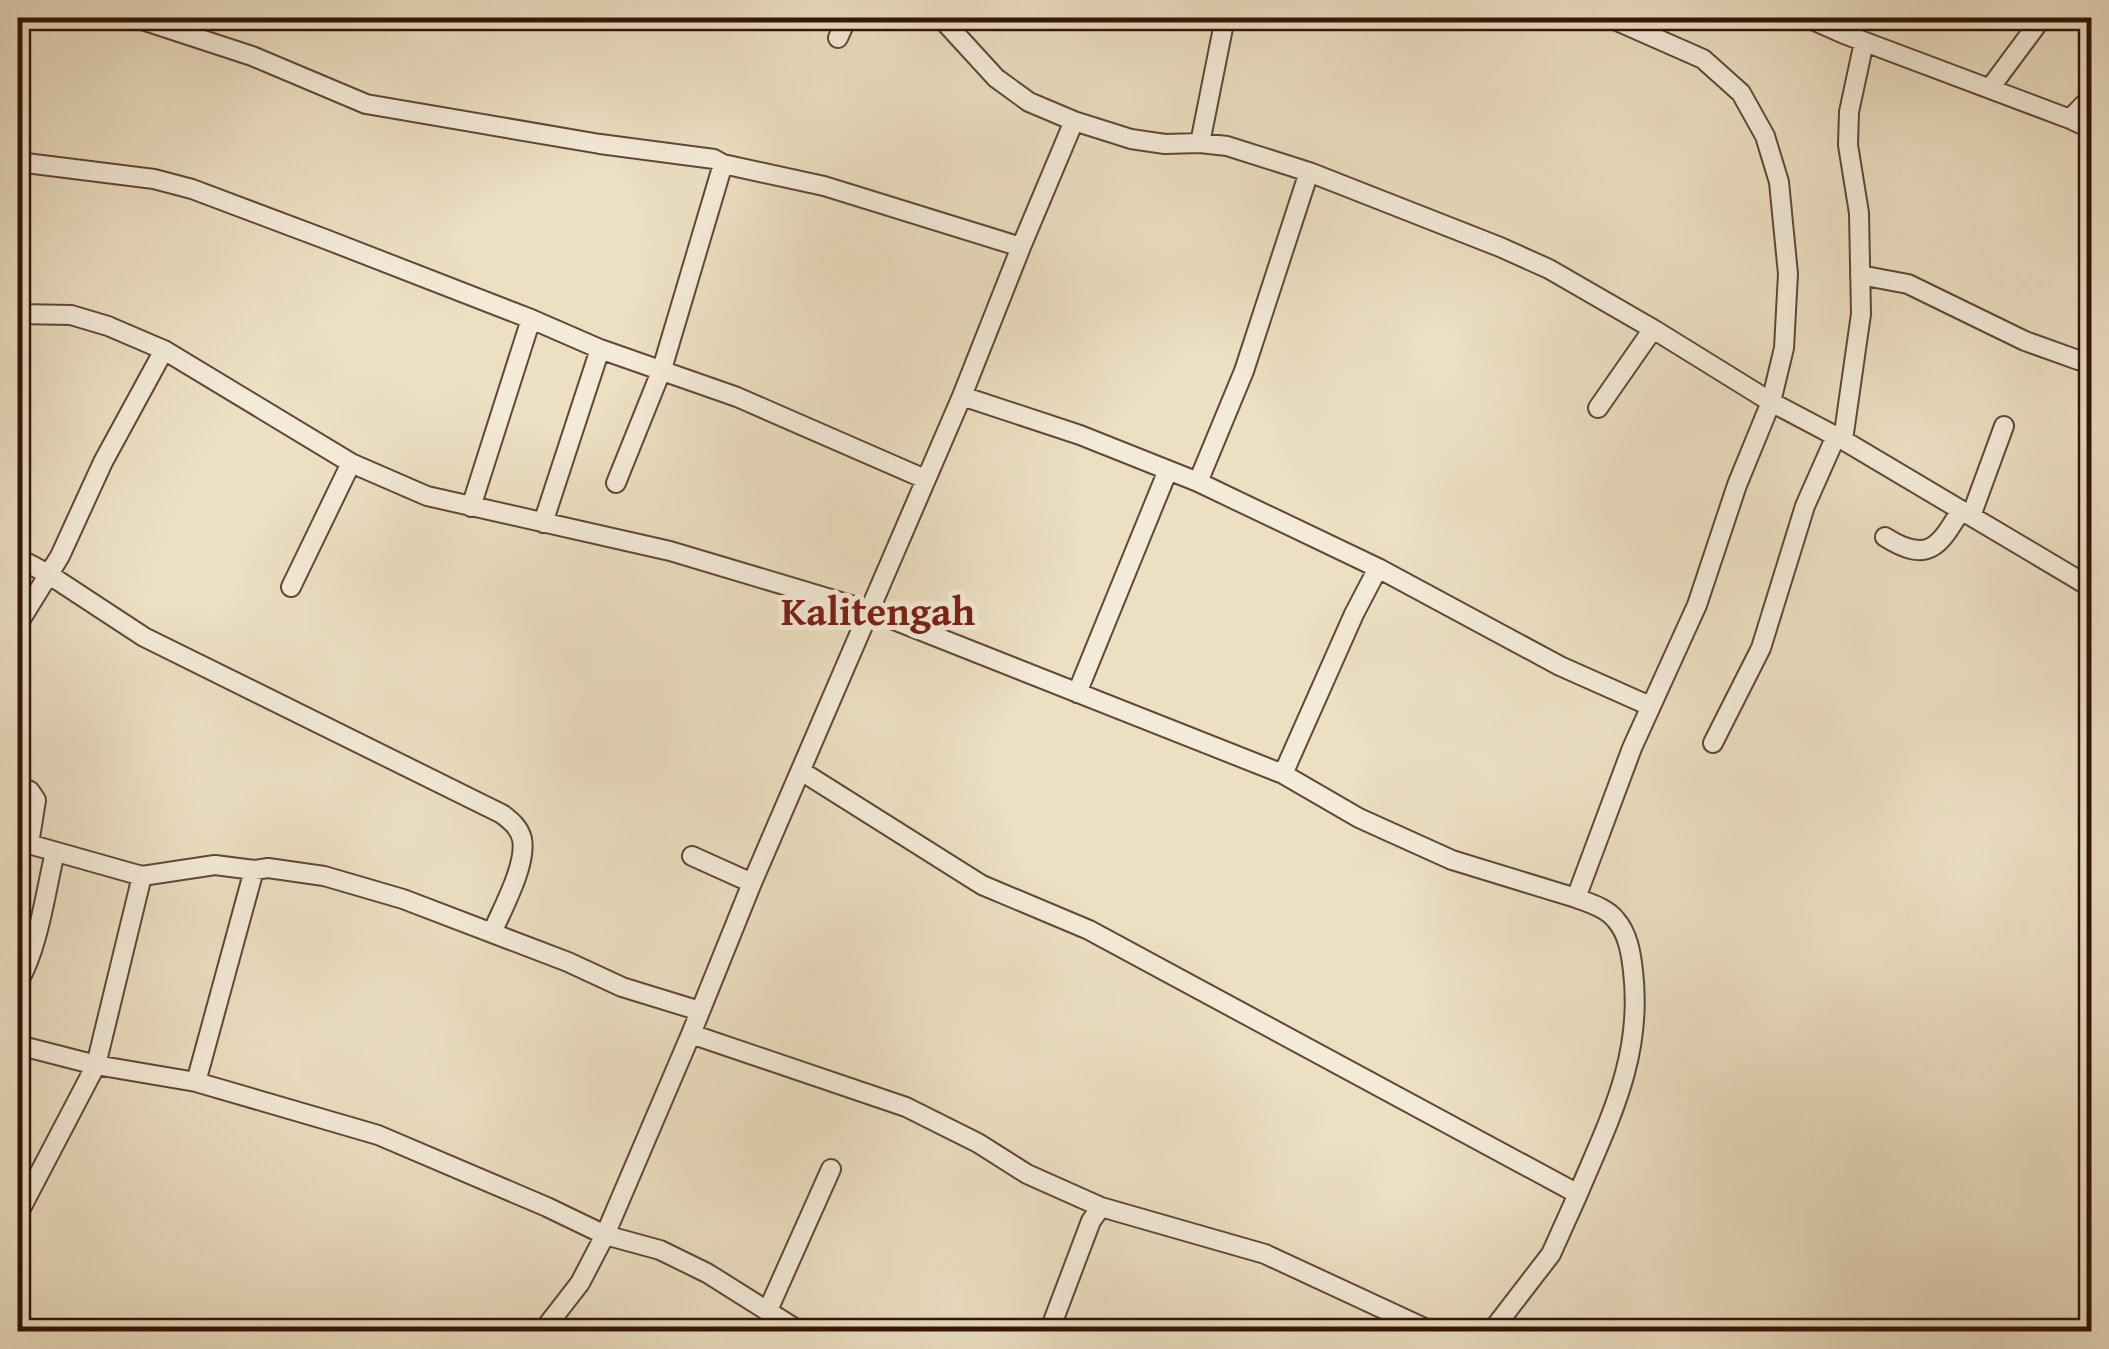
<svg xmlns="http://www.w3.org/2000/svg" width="2109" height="1349" font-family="'Gentium Book Plus',serif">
  <rect width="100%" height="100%" fill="#ecdfc2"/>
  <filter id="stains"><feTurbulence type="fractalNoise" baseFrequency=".002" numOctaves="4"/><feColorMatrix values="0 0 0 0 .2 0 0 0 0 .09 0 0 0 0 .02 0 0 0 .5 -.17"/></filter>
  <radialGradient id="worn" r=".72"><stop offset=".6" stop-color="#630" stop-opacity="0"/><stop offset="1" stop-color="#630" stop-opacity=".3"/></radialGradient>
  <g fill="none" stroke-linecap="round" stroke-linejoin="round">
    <defs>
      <path id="minor" d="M136 18 252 56 366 104 600 144 714 159 723 164 824 186 1021 247
        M941 18 996 78 1029 102 1074 121 1131 139 1165 144 1200 143 1227 146 1309 172 1500 247 1549 269 1653 329 1771 402 1843 440 2092 588
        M1808 18 1844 34 2070 119 2092 129
        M838 38 847 18
        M1990 88 2042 18
        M2070 119 2092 96
        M1200 143 1225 18
        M18 162 154 179 192 189 325 239 531 319 600 349 737 397 925 479
        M1860 275 1908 284 2025 341 2078 360 2092 362
        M18 314 71 315 108 326 164 350 351 463 427 496 670 551 871 611 1283 774 1359 818 1452 860 1576 898 1632 748 1697 605 1737 485 1771 402 1784 348 1788 274 1779 182 1765 136 1741 93 1703 59 1610 18
        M962 396 1080 435 1198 482 1378 568 1560 666 1650 706
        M1598 408 1653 329
        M1843 440 1861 314 1859 213 1848 145 1849 112 1864 42
        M1198 482 1244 371 1309 172
        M616 483 662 369 723 164
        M471 507 531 319
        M1971 516 2004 426
        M543 523 600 349
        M1885 537C1928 564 1939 547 1961 510
        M18 558 48 574 144 637 502 814C511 821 519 827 522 839 527 865 502 909 492 933
        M291 587 351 463
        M18 624 60 556 103 462 164 350
        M1077 693 1168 470
        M1713 743 1761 648 1805 506 1836 436
        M801 771 982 885 1089 930 1578 1194C1610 1118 1643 1056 1633 971 1631 953 1628 934 1616 920 1607 908 1589 903 1576 898
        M1283 774 1354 614 1378 568
        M18 786 30 791 36 800 29 844
        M18 841 142 876 215 865 254 870 268 868 324 876 403 899 568 962 622 987 700 1011
        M692 856 752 883
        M18 982C38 950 46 890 55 852
        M691 1034 906 1107 978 1143 1027 1174 1101 1207 1265 1254 1433 1332
        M18 1045 96 1065 196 1082 378 1135 547 1207 605 1235 660 1250 707 1273 801 1332
        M196 1082 254 870
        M18 1214 96 1065 142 876
        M768 1310 831 1169
        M542 1332 580 1283 605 1235 691 1034 752 883 962 396 1021 247 1074 121
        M1049 1332 1091 1221 1101 1207
        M1491 1332 1551 1254 1578 1194"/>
    </defs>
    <!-- minor casing -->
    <use href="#minor" stroke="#614736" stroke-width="22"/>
    <!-- minor -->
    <use href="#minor" stroke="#f3ead7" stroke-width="18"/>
  </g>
  <g text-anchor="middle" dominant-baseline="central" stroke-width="10" stroke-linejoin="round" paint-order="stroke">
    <!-- quarter labels -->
    <g font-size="40" font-weight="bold" fill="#7a1f14" stroke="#f3ead7">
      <text x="878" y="610">Kalitengah</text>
    </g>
  </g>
  <!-- margin -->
  <rect width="2109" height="1349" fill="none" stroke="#ecdfc2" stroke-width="60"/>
  <rect x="20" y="20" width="2069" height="1309" fill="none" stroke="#331408" stroke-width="5"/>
  <rect x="30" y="30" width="2049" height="1289" fill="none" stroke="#331408" stroke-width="2.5"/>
  <rect width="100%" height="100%" filter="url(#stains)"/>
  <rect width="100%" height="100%" fill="url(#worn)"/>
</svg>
